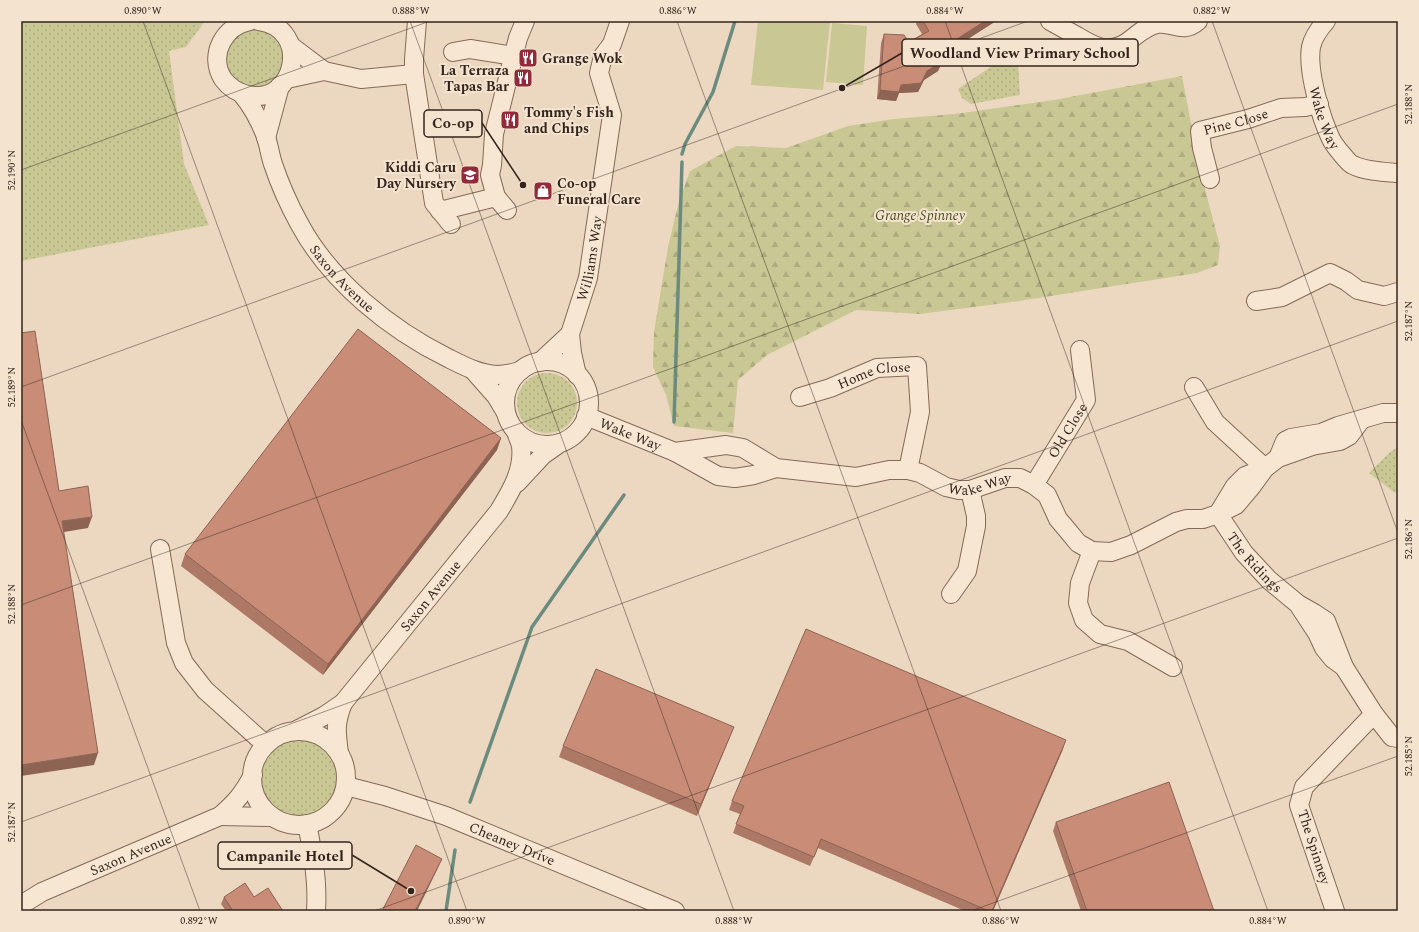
<svg xmlns="http://www.w3.org/2000/svg" width="1419" height="932" font-family="Spectral,serif">
  <defs>
    <pattern id="grass-dots" width="8" height="8" patternUnits="userSpaceOnUse"><rect width="8" height="8" fill="#c9c794"/><path d="M2 2h.1M6 6h.1" fill="none" stroke="#adab7f" stroke-width="1.8" stroke-linecap="round"/></pattern>
    <pattern id="forest-firs" width="22" height="20" patternUnits="userSpaceOnUse"><rect width="22" height="20" fill="#c9c794"/><path d="M5 1l3.5 6h-7zM16 11l3.5 6h-7z" fill="#adab7f"/></pattern>
  </defs>
  <rect width="100%" height="100%" fill="#ecd8c0"/>
  <!-- grass -->
  <path fill="url(#grass-dots)" d="M21 21H205L186 47 169 51 184 164 209 225 21 261Z
    M255 28C274 30 279 38 286 55L278 80 262 88 243 86 230 75 226 66 227 48 237 34Z
    M1017 49 1020 95 971 104 962 98 958 89Z
    M517 403a30 30 0 1 1 60 0a30 30 0 1 1-60 0Z
    M1398 447V489L1395 493 1369 473 1390 452Z
    M260 778a39 39 0 1 1 78 0a39 39 0 1 1-78 0Z"/>
  <!-- forest -->
  <path fill="url(#forest-firs)" d="M1182 76 1197 154 1206 193 1220 246 1218 265 1197 273 1019 301 920 314 856 310 767 355 738 380 733 433 674 426 666 395 653 367 654 332 668 247 679 201 690 171 736 146 786 148 848 126 894 119 955 114 1054 100Z"/>
  <!-- pitch -->
  <path fill="#c9c794" d="M758 21H830L823 90 751 85Z
    M832 23 867 26 863 85 826 82Z"/>
  <g fill="none" stroke-linecap="round" stroke-linejoin="round">
    <!-- stream -->
    <path stroke="#6a8b7e" stroke-width="3.5" d="M682 154 685 144 713 92 735 21
      M674 422 682 162
      M470 802 532 627 624 495
      M446 911 455 850"/>
    <defs>
      <g id="minor">
        <path d="M250 21C224 26 208 55 223 79 229 87 238 93 248 95 296 106 312 28 259 21"/>
        <path d="M417 21 414 59V74L434 203 451 224"/>
        <path d="M1050 21C1059 26 1068 31 1077 36 1093 46 1107 54 1126 43 1136 36 1144 27 1157 24 1173 21 1182 35 1198 21"/>
        <path id="s1" d="M1326 21C1319 29 1313 37 1311 47 1307 71 1321 118 1331 139 1335 147 1341 153 1346 159 1348 161 1350 164 1353 165 1364 171 1385 172 1398 173"/>
        <path d="M291 46 324 71"/>
        <path d="M453 52 470 49 514 56"/>
        <path d="M287 79 324 71 361 79 414 74"/>
        <path id="s2" d="M241 93C252 106 260 121 266 137 269 146 270 155 273 164 280 185 289 205 300 225 331 282 391 330 448 358 464 366 479 374 497 375 505 375 513 373 520 371"/>
        <path d="M266 138 280 86"/>
        <path id="s3" d="M1210 179 1202 148 1200 131 1248 119 1281 108 1305 107 1319 104"/>
        <path d="M507 210 496 197 490 175 492 165 494 134 518 38 525 21"/>
        <path d="M440 211 496 197"/>
        <path d="M1256 301 1282 297 1330 273 1346 281 1358 290 1384 296 1398 292"/>
        <circle cx="547" cy="403" r="42"/>
        <path d="M540 362 570 334"/>
        <path d="M473 370 496 396 505 411"/>
        <path id="s4" d="M577 375 572 353 570 334 588 278 612 115 599 73 603 56 612 44 620 21"/>
        <path d="M1194 387 1215 422 1265 468"/>
        <path id="s5" d="M800 397 830 388 877 368 917 366 920 412 908 470"/>
        <path id="s6" d="M586 416 675 452"/>
        <path d="M726 445 743 448 776 468 754 475 735 478 718 476 675 452Z"/>
        <path d="M1278 458 1285 441 1291 438 1321 433 1338 426 1383 413H1398"/>
        <path id="s7" d="M776 468 856 477 889 470H908L920 473 946 487 959 490H970L1005 478H1020L1034 485 1047 495 1058 519 1069 532 1078 543 1092 551 1111 552 1131 545 1176 522 1187 519H1203L1218 514 1244 553 1269 580 1298 604 1314 613 1326 621 1344 667 1333 659 1324 648 1317 633 1298 604"/>
        <path d="M1265 468 1245 476 1235 486 1218 514 1236 505 1252 486 1265 468 1278 458 1312 446 1340 441 1349 436 1361 420"/>
        <path d="M517 483 543 455 560 443"/>
        <path id="s8" d="M1034 485 1086 400 1080 350"/>
        <path d="M160 549 176 643 184 663 205 690 266 745"/>
        <path d="M1092 551 1080 583 1078 603 1084 620 1100 634 1128 641 1173 667"/>
        <path d="M951 594 967 571 976 526V516L970 490"/>
        <path d="M1344 667 1374 714 1392 737 1398 738"/>
        <path id="s9" d="M295 731 324 716 343 703 499 511C511 491 524 470 521 446 520 441 517 436 516 431"/>
        <circle cx="299" cy="778" r="47"/>
        <path d="M339 753C336 731 335 723 343 703"/>
        <path id="s10" d="M346 786 385 796 446 816 675 911"/>
        <path d="M220 816 273 817"/>
        <path d="M307 824C313 853 318 882 316 911"/>
        <path id="s11" d="M21 905 42 892 220 816C236 802 243 794 253 775"/>
        <path d="M1335 911 1299 805 1304 787 1374 714"/>
      </g>
    </defs>
    <!-- minor casing -->
    <use href="#minor" stroke="#846959" stroke-width="20"/>
    <!-- minor -->
    <use href="#minor" stroke="#f7e7d2" stroke-width="18"/>
  </g>
  <!-- wall -->
  <path fill="#ad7966" d="M917 21H996L938 58 942 62 938 71 924 80 918 92 899 93 896 101 877 99 881 43 884 34 909 42 922 34 916 24Z
    M501 438 497 450 323 675 181 566 185 554Z
    M729 739 697 816 559 757 563 746Z
    M1063 749 993 911H965L818 848 810 866 733 833 740 814 729 810 732 801Z
    M1056 822 1214 911H1081L1053 831Z
    M224 897H254L283 911H226L221 904Z"/>
  <!-- shaded-wall -->
  <path fill="#8d6353" d="M985 21H996L932 62 935 53Z
    M942 62 938 71 924 80 918 92 899 93 896 101 877 99 880 90 901 85Z
    M501 438 497 450 323 675 328 664Z
    M92 517 88 528 58 533 62 521Z
    M734 727 729 739 697 816 701 804Z
    M1066 740 1063 749 993 911H992Z
    M98 753 94 765 21 776V765Z
    M442 859 437 870 417 911H415Z"/>
  <!-- building -->
  <path fill="#c98d77" stroke="#8d6353" d="M923 21H985L935 53 942 62 927 71 921 83 901 85 899 92 880 90 884 34 904 35 909 42 929 31Z
    M358 329 501 438 328 664 185 554Z
    M35 331 59 491 88 486 92 517 62 521 98 753 21 765V333Z
    M806 629 1066 740 992 911H989L821 839 814 857 736 824 744 806 732 801Z
    M596 669 734 727 701 804 563 746Z
    M1169 782 1214 911H1087L1056 822Z
    M416 845 442 859 415 911H382Z
    M245 883 254 897 268 888 283 911H233L224 897Z"/>
  <!-- ticks -->
  <path fill="none" stroke="#34241d" stroke-width="1" stroke-opacity="0.45" d="M143 21 467 911M410 21 734 911M677 21 1001 911M945 21 1268 911M1212 21 1398 533M21 170 430 21M21 387 1028 21M21 420 200 911M21 605 1398 104M21 822 1398 321M374 911 1398 538M971 911 1398 756"/>
  <!-- icons -->
  <defs>
    <symbol id="restaurant-square" viewBox="-11 -11 22 22"><rect x="-9" y="-9" width="18" height="18" rx="4" fill="#912b3b" stroke="#f4e4cf"/><path d="M-5-6h1v4h1v-4h1v4h1v-4h1v5L-1.5 .5V6h-2V.5L-5-1ZM5-6V6H3V1.5H1.5Q1.5-4 5-6Z" fill="#fff"/></symbol>
    <symbol id="school-square" viewBox="-11 -11 22 22"><rect x="-9" y="-9" width="18" height="18" rx="4" fill="#912b3b" stroke="#f4e4cf"/><path d="M0-5L7-2L0 1L-7-2ZM-4 1L0 2.5L4 1V4Q0 6-4 4Z" fill="#fff"/></symbol>
    <symbol id="shop-square" viewBox="-11 -11 22 22"><rect x="-9" y="-9" width="18" height="18" rx="4" fill="#912b3b" stroke="#f4e4cf"/><path d="M-5-2.5h2.3a2.7 3.5 0 0 1 5.4 0H5L5.5 6h-11ZM-1.5-2.5h3a1.5 2.3 0 0 0-3 0Z" fill="#fff"/></symbol>
  </defs>
  <g fill-rule="evenodd">
    <use href="#restaurant-square" x="517" y="47" width="22" height="22"/>
    <use href="#restaurant-square" x="512" y="67" width="22" height="22"/>
    <use href="#restaurant-square" x="499" y="109" width="22" height="22"/>
    <use href="#school-square" x="459" y="164" width="22" height="22"/>
    <use href="#shop-square" x="532" y="180" width="22" height="22"/>
  </g>
  <g text-anchor="middle" dominant-baseline="central" stroke-width="4" stroke-linejoin="round" paint-order="stroke">
    <!-- poi labels -->
    <g font-size="14" font-weight="bold" fill="#34241d" stroke="#f4e4cf" text-anchor="start">
      <text x="542" y="58">Grange Wok</text>
      <text x="509" y="70" text-anchor="end">La Terraza<tspan x="509" dy="16">Tapas Bar</tspan></text>
      <text x="524" y="112">Tommy's Fish<tspan x="524" dy="16">and Chips</tspan></text>
      <text x="456" y="167" text-anchor="end">Kiddi Caru<tspan x="456" dy="16">Day Nursery</tspan></text>
      <text x="557" y="183">Co-op<tspan x="557" dy="16">Funeral Care</tspan></text>
    </g>
    <!-- street labels -->
    <g font-size="14" fill="#34241d" stroke="#f4e4cf">
      <text stroke="none"><textPath href="#s1" startOffset="103">Wake Way</textPath></text>
      <text stroke="none"><textPath href="#s3" startOffset="86">Pine Close</textPath></text>
      <text stroke="none"><textPath href="#s4" startOffset="120">Williams Way</textPath></text>
      <text stroke="none"><textPath href="#s2" startOffset="214">Saxon Avenue</textPath></text>
      <text stroke="none"><textPath href="#s5" startOffset="78">Home Close</textPath></text>
      <text stroke="none"><textPath href="#s8" startOffset="64">Old Close</textPath></text>
      <text stroke="none"><textPath href="#s6" startOffset="48">Wake Way</textPath></text>
      <text stroke="none"><textPath href="#s7" startOffset="210">Wake Way</textPath></text>
      <text stroke="none"><textPath href="#s7" startOffset="552">The Ridings</textPath></text>
      <text stroke="none"><textPath href="#s9" startOffset="194">Saxon Avenue</textPath></text>
      <text stroke="none"><textPath href="#s10" startOffset="176">Cheaney Drive</textPath></text>
      <text transform="translate(1314 847) rotate(72)">The Spinney</text>
      <text stroke="none"><textPath href="#s11" startOffset="121">Saxon Avenue</textPath></text>
    </g>
    <!-- park labels -->
    <g font-size="14" font-style="italic" fill="#4b5024" stroke="#f4e4cf">
      <text x="920" y="215">Grange Spinney</text>
    </g>
  </g>
  <!-- callouts -->
  <path fill="none" stroke="#34241d" stroke-width="1.5" d="M842 88L902 53M523 185L482 123M411 891L352 855"/>
  <g fill="#34241d" stroke="#f4e4cf" stroke-width="1.5">
    <circle cx="842" cy="88" r="4"/>
    <circle cx="523" cy="185" r="4"/>
    <circle cx="411" cy="891" r="4"/>
  </g>
  <g fill="#f4e4cf" stroke="#34241d" stroke-width="1.5">
    <rect x="902" y="39" width="236" height="27" rx="4"/>
    <rect x="424" y="110" width="58" height="27" rx="4"/>
    <rect x="218" y="842" width="134" height="27" rx="4"/>
  </g>
  <g font-size="15" text-anchor="middle" font-weight="bold" fill="#34241d">
    <text x="1020" y="58">Woodland View Primary School</text>
    <text x="453" y="128">Co-op</text>
    <text x="285" y="861">Campanile Hotel</text>
  </g>
  <!-- border -->
  <rect width="1419" height="932" fill="none" stroke="#f4e4cf" stroke-width="44"/>
  <rect x="22" y="22" width="1375" height="888" fill="none" stroke="#34241d" stroke-width="1.5"/>
  <g font-size="10" text-anchor="middle" fill="#34241d">
    <text x="143" y="14">0.890°W</text>
    <text x="411" y="14">0.888°W</text>
    <text x="678" y="14">0.886°W</text>
    <text x="945" y="14">0.884°W</text>
    <text x="1212" y="14">0.882°W</text>
    <text transform="translate(1408 104) rotate(-90)" y="4">52.188°N</text>
    <text transform="translate(11 170) rotate(-90)" y="4">52.190°N</text>
    <text transform="translate(1408 321) rotate(-90)" y="4">52.187°N</text>
    <text transform="translate(11 387) rotate(-90)" y="4">52.189°N</text>
    <text transform="translate(1408 539) rotate(-90)" y="4">52.186°N</text>
    <text transform="translate(11 604) rotate(-90)" y="4">52.188°N</text>
    <text transform="translate(1408 756) rotate(-90)" y="4">52.185°N</text>
    <text transform="translate(11 822) rotate(-90)" y="4">52.187°N</text>
    <text x="199" y="924">0.892°W</text>
    <text x="467" y="924">0.890°W</text>
    <text x="734" y="924">0.888°W</text>
    <text x="1001" y="924">0.886°W</text>
    <text x="1268" y="924">0.884°W</text>
  </g>
</svg>
